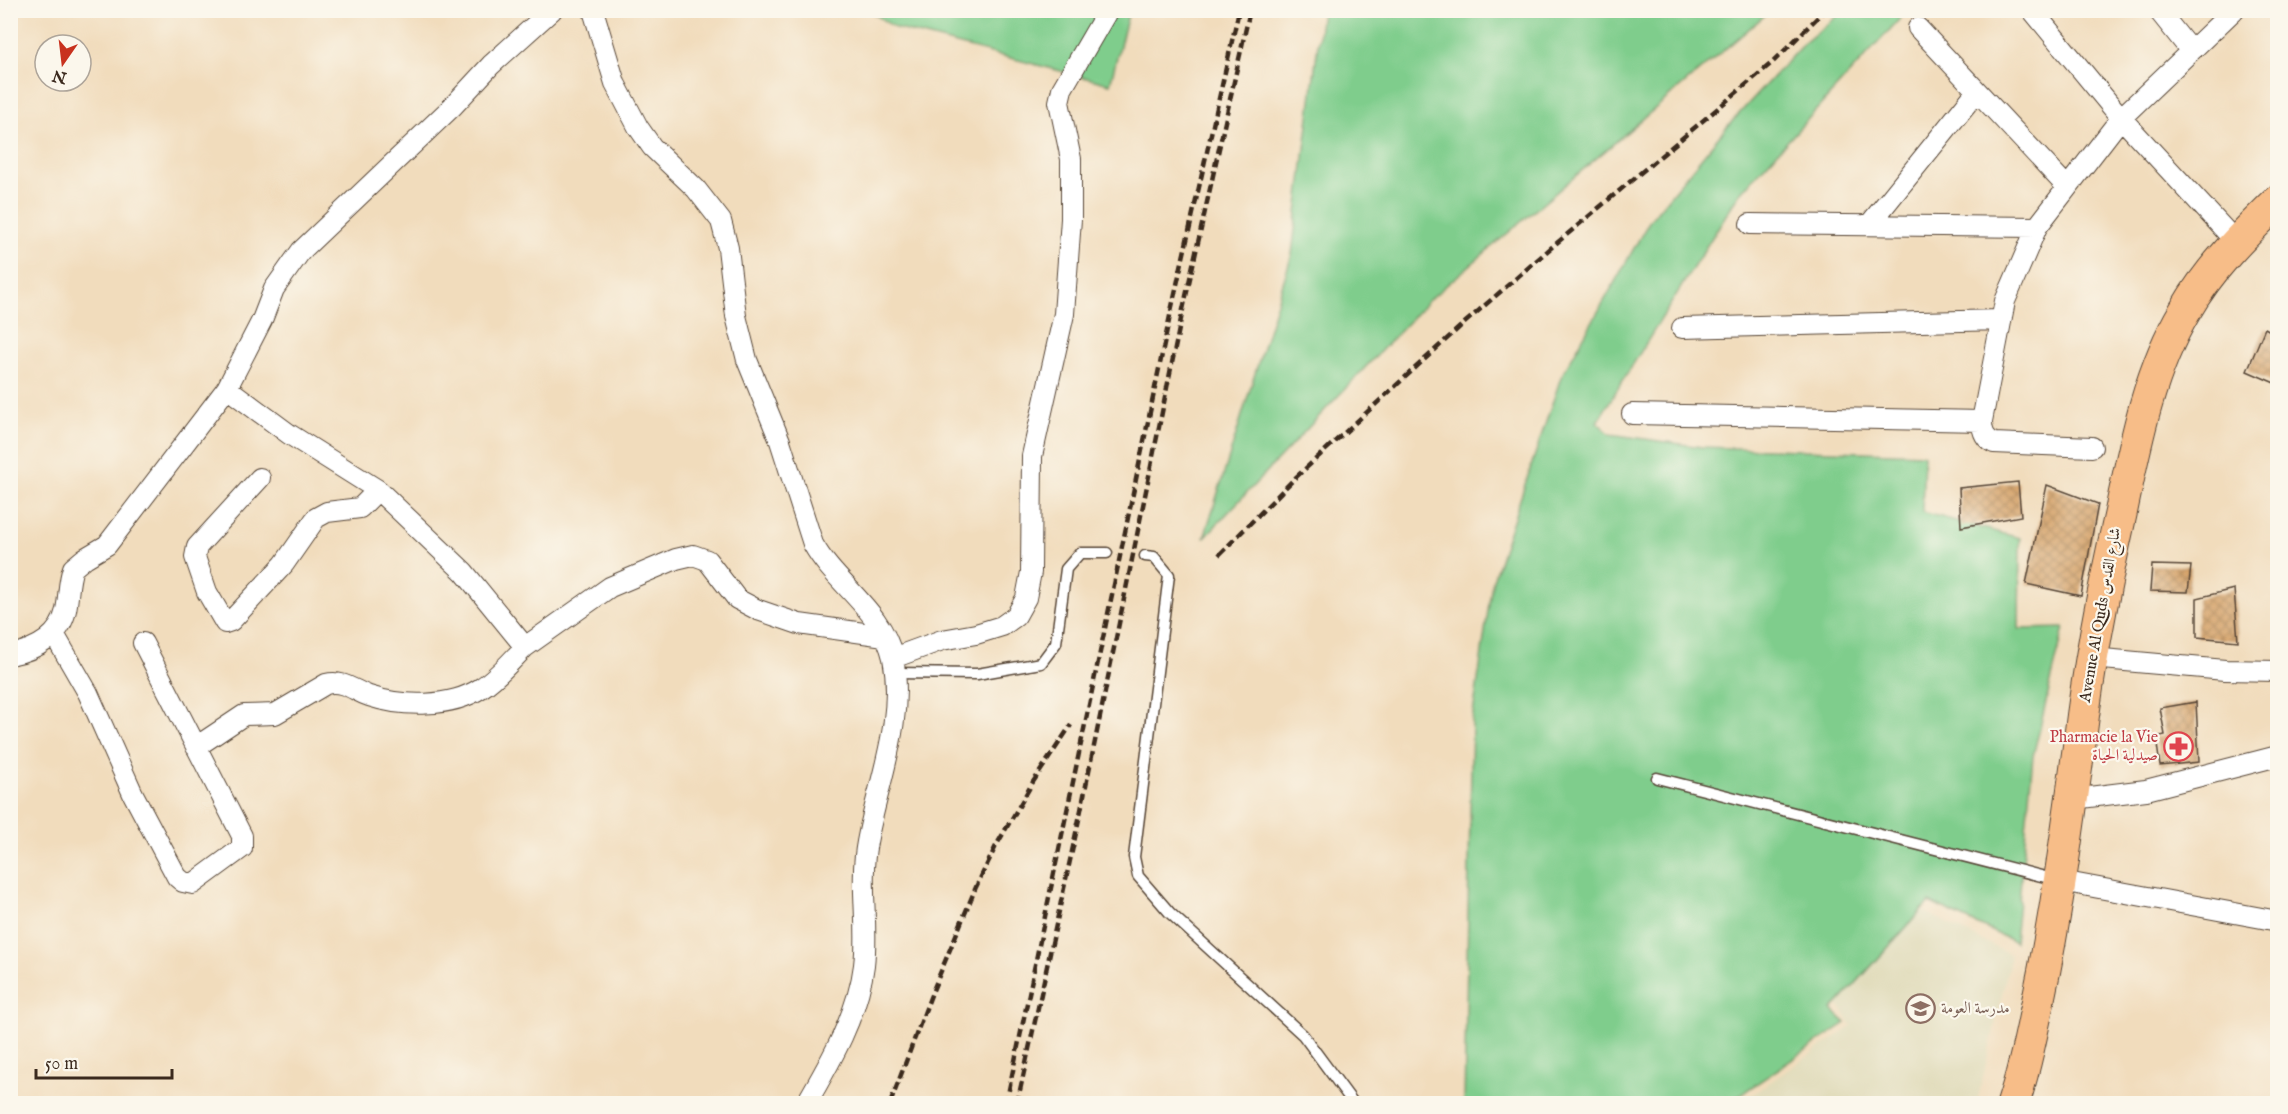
<svg xmlns="http://www.w3.org/2000/svg" width="2288" height="1114" font-family="'IM FELL English',Amiri,serif">
  <defs>
    <pattern id="building-cross-hatch" width="8" height="8" patternUnits="userSpaceOnUse" patternTransform="scale(1.5)"><rect width="8" height="8" fill="#d4a066"/><path d="M0 0l8 8M0 8l8-8" fill="none" stroke="#ad8353"/></pattern>
  </defs>
  <rect width="100%" height="100%" fill="#fbf7ec"/>
  <filter id="ink" filterUnits="userSpaceOnUse"><feTurbulence type="fractalNoise" baseFrequency=".0167" numOctaves="2"/><feDisplacementMap in="SourceGraphic" scale="12" xChannelSelector="R" yChannelSelector="G"/><feConvolveMatrix kernelMatrix="1 2 1 2 8 2 1 2 1" color-interpolation-filters="sRGB"/></filter>
  <filter id="wash" filterUnits="userSpaceOnUse"><feTurbulence type="fractalNoise" baseFrequency=".008" numOctaves="4" result="noise"/><feDisplacementMap in="SourceGraphic" scale="24" xChannelSelector="R" yChannelSelector="G"/><feGaussianBlur stdDeviation="1.35" result="paint"/><feColorMatrix in="noise" values="0 0 0 0 0 0 0 0 0 0 0 0 0 0 0 0 0 1.4 0 .05"/><feComposite in="paint" operator="in"/></filter>
  <g filter="url(#wash)">
    <rect width="100%" height="100%" fill="#f1dcbc"/>
    <!-- built -->
    <path fill="#e1dcbb" d="M1911 905 2011 955 1977 1103 1738 1104 1852 1026 1830 992Z"/>
    <!-- grass -->
    <path fill="#7fcd8c" stroke="#5d7c55" stroke-width="1.5" d="M870 11H1129L1110 84 895 28Z
      M1322 11H1770L1429 300 1204 538 1292 254Z
      M1843 11H1907L1739 194 1597 422 1610 434 1702 447 1924 454 1922 512 2020 538 2019 629 2064 628 2033 756 2015 942 1929 902 1832 1010 1846 1023 1728 1103 1464 1104 1472 721 1492 583 1561 377 1650 220 1726 128 1803 44Z"/>
    <g id="blocks">
      <!-- building -->
      <path fill="url(#building-cross-hatch)" d="M2265 328 2277 335V384L2247 371Z
        M2018 482 2021 516 1961 527 1959 488Z
        M2047 485 2098 504 2081 596 2026 584Z
        M2152 565 2191 566 2188 592 2150 591Z
        M2234 589 2238 641 2197 637V598Z
        M2196 702 2199 762 2160 766 2156 737 2165 735 2160 708Z"/>
    </g>
  </g>
  <g filter="url(#ink)">
    <use href="#blocks" fill-opacity="0" stroke="#564536" stroke-width="1.5"/>
    <g fill="none" stroke-linecap="round" stroke-linejoin="round">
      <defs>
        <path id="lane" d="M1145 556 1154 557 1169 575 1134 857 1138 876 1170 913 1303 1035 1354 1104
          M895 673 977 674 1041 663 1056 643 1066 569 1080 553H1107
          M1657 778 2057 880"/>
        <path id="street" d="M593 10 615 83 638 127 652 147 696 189 721 221 728 248 736 316 747 360 780 441 813 544C835 584 883 611 893 658 905 720 878 782 867 842 859 883 869 924 864 965 858 1014 831 1061 806 1104
          M2032 10 2121 118 2236 242
          M2158 10 2190 50
          M1918 28 2067 187
          M1750 224 2037 227
          M1869 225 1977 91
          M1682 328 2001 320
          M227 388 289 434 378 490 360 508 327 512 316 518 284 564 231 621 225 623 207 592 195 557 197 547 260 478
          M1632 414 1982 421 2005 301 2037 227 2121 118 2234 10
          M1982 421C1982 432 1985 439 1994 443L2092 447
          M378 490 464 572 525 647 610 587 676 559 693 555 707 560 737 599 758 610 799 624 885 636
          M54 634 88 693 133 794 177 877 183 882 193 884 242 848V836L143 643
          M10 655C36 650 60 637 66 610 69 596 68 582 73 568L85 558 107 545 227 388 262 320 274 289 301 251 453 106 491 65 552 10
          M893 658 942 640 976 634 1002 626 1016 616 1026 598 1031 572 1032 456 1064 314 1071 219V159L1059 102 1062 89 1108 10
          M2092 658 2225 670 2278 671
          M196 747 244 715 275 714 326 684C343 680 353 690 369 696 402 707 451 708 481 688 498 677 511 661 525 647
          M2073 799 2146 790 2278 756
          M2061 881 2278 921"/>
        <path id="primary" d="M2013 1104C2025 1068 2032 1033 2039 996 2057 911 2068 826 2080 739 2089 663 2104 587 2121 512 2135 444 2149 371 2185 311 2209 269 2243 235 2278 201"/>
      </defs>
      <!-- lane casing -->
      <use href="#lane" stroke="#564536" stroke-width="13"/>
      <!-- street casing -->
      <use href="#street" stroke="#564536" stroke-width="22"/>
      <!-- primary casing -->
      <use href="#primary" stroke="#564536" stroke-width="34"/>
      <!-- lane -->
      <use href="#lane" stroke="#fff" stroke-width="10"/>
      <!-- street -->
      <use href="#street" stroke="#fff" stroke-width="20"/>
      <!-- primary -->
      <use href="#primary" stroke="#f7bd88" stroke-width="32"/>
      <!-- rail -->
      <path stroke="#3b2a1e" stroke-width="4.5" stroke-dasharray="9 4.5" stroke-linecap="butt" d="M1219 555 1294 479 1461 326 1552 247 1773 62 1825 10
        M890 1104 931 995 976 887 996 846 1033 782 1071 725
        M1006 1104 1171 311 1239 10
        M1017 1104 1081 810 1182 314 1250 10"/>
    </g>
  </g>
  <!-- icons -->
  <defs>
    <symbol id="pharmacy-ring" viewBox="-11 -11 22 22"><circle r="9.5" fill="#fbf7ec" stroke="#e0444e" stroke-width="1.5"/><path d="M-2-6h4v4h4v4h-4v4h-4v-4h-4v-4h4Z" fill="#e0444e"/></symbol>
    <symbol id="school-ring" viewBox="-11 -11 22 22"><circle r="9.5" fill="#fbf7ec" stroke="#8d6e63" stroke-width="1.5"/><path d="M0-5L7-2L0 1L-7-2ZM-4 1L0 2.5L4 1V4Q0 6-4 4Z" fill="#8d6e63"/></symbol>
  </defs>
  <g fill-rule="evenodd">
    <use href="#pharmacy-ring" x="2162" y="730" width="33" height="33"/>
    <use href="#school-ring" x="1904" y="992" width="33" height="33"/>
  </g>
  <g text-anchor="middle" dominant-baseline="central" stroke-width="4.5" stroke-linejoin="round" paint-order="stroke">
    <!-- street labels -->
    <g font-size="16" fill="#3b2a1e" stroke="#fbf7ec">
      <text transform="translate(2101 615) rotate(-80)">Avenue Al Quds شارع القدس</text>
    </g>
    <!-- health labels -->
    <g font-size="16" fill="#be3a42" stroke="#fbf7ec" text-anchor="end">
      <text x="2158" y="738">Pharmacie la Vie<tspan x="2158" dy="18">صيدلية الحياة</tspan></text>
    </g>
    <!-- education labels -->
    <g font-size="16" fill="#785e54" stroke="#fbf7ec" text-anchor="start">
      <text x="1941" y="1009">مدرسة العومة</text>
    </g>
  </g>
  <!-- margin -->
  <rect width="2288" height="1114" fill="none" stroke="#fbf7ec" stroke-width="36"/>
  <!-- north arrow -->
  <g transform="translate(63 63) rotate(194)"><circle r="28" fill="#fbf7ec" stroke="#aea59a" stroke-width="1.5"/>
  <path d="M0-4.5L10 22L0 15L-10 22Z" fill="#c8321e"/>
  <text y="-9" font-size="16" font-weight="bold" text-anchor="middle" fill="#3b2a1e">N</text>
  </g>
  <!-- scale -->
  <path d="M36 1069v9h136v-9" fill="none" stroke="#3b2a1e" stroke-width="3"/>
  <text x="45" y="1069" font-size="18" fill="#3b2a1e" stroke="#fbf7ec" stroke-width="4.5" paint-order="stroke">50 m</text>
</svg>
